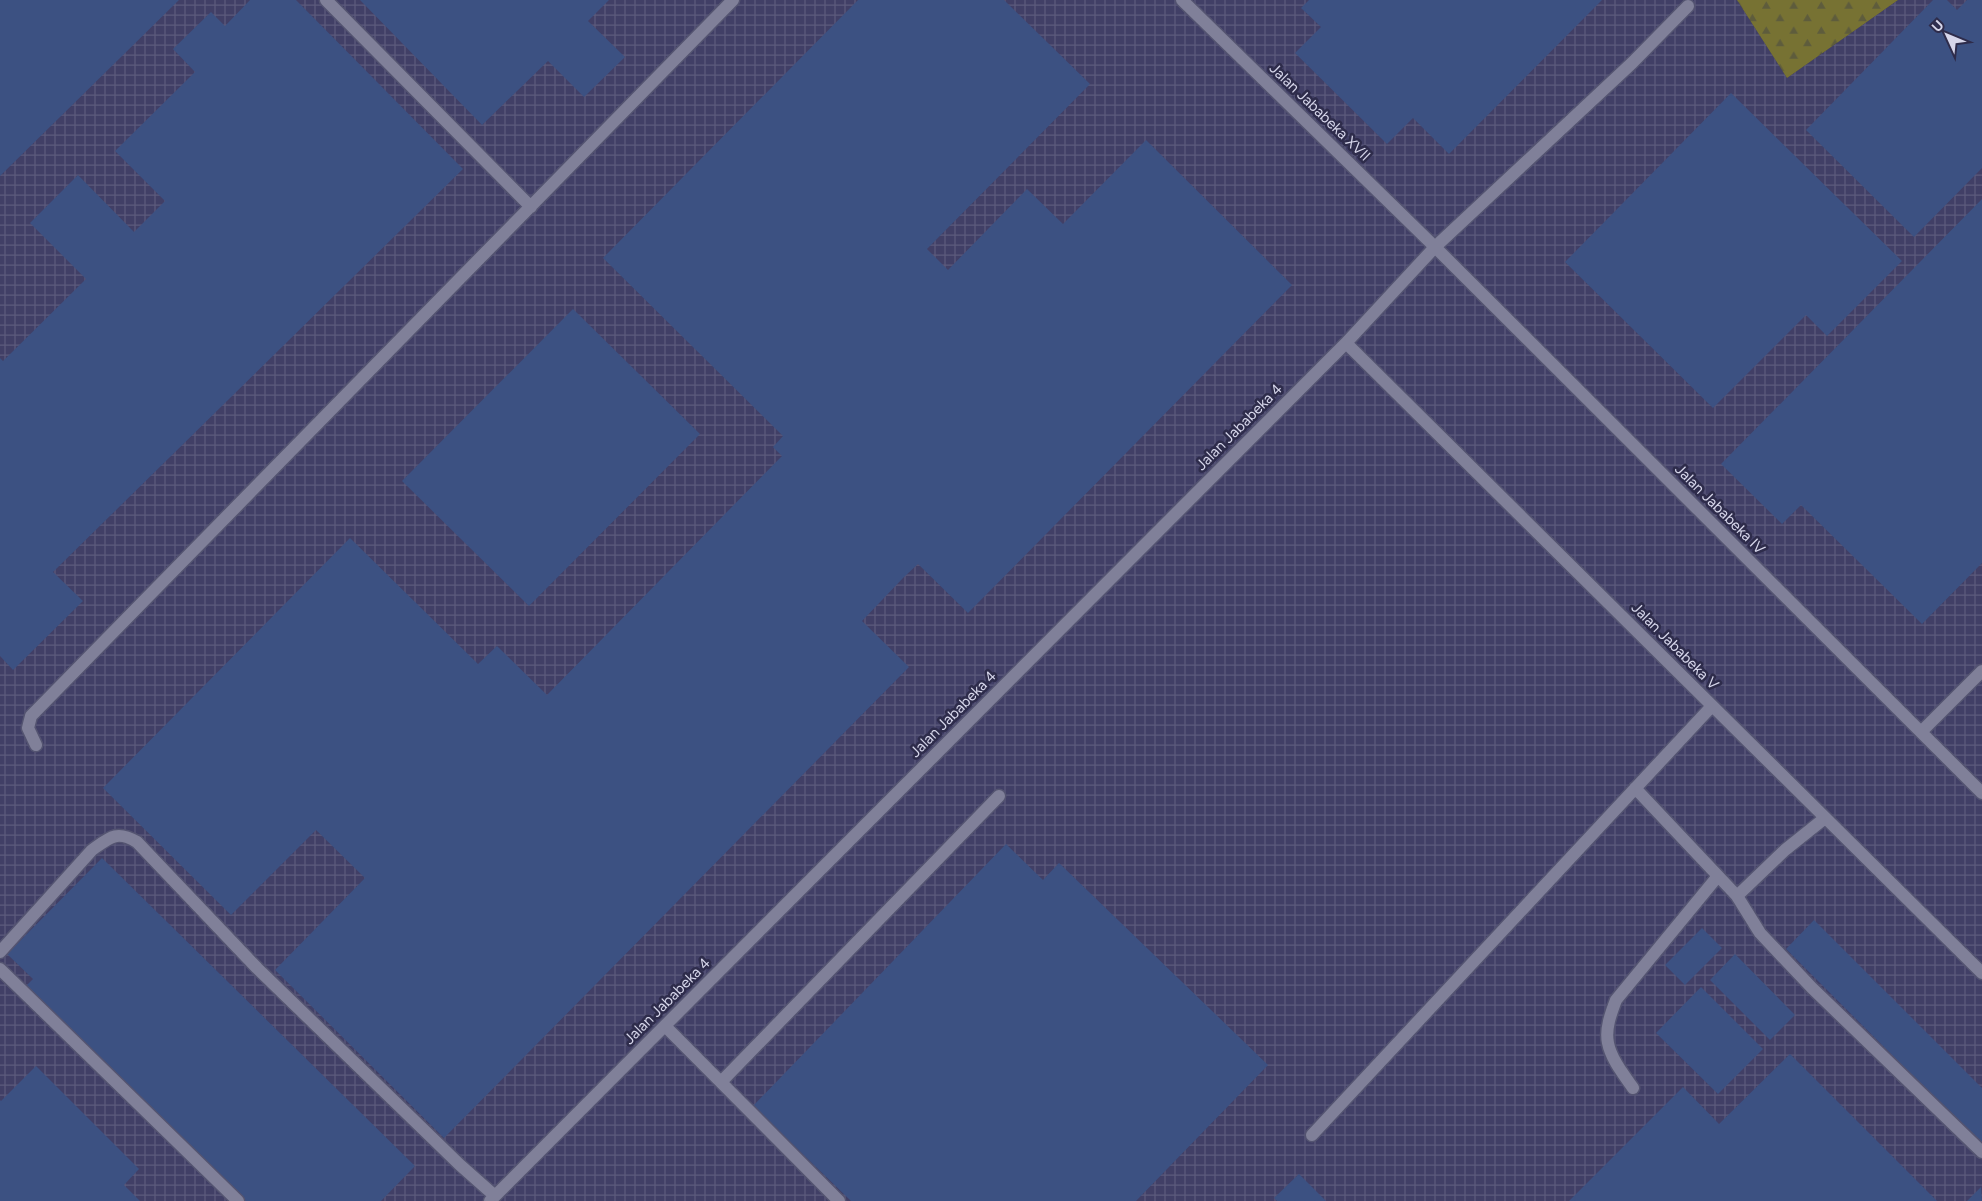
<svg xmlns="http://www.w3.org/2000/svg" width="1982" height="1201" font-family="Figtree,sans-serif">
  <defs>
    <pattern id="industrial-grid" width="8" height="8" patternUnits="userSpaceOnUse" patternTransform="scale(1.25)"><rect width="8" height="8" fill="#413f66"/><path d="M0 4h8M4 0v8" fill="none" stroke="#5c5a7c"/></pattern>
    <pattern id="forest-firs" width="22" height="20" patternUnits="userSpaceOnUse" patternTransform="scale(1.25)"><rect width="22" height="20" fill="#777233"/><path d="M5 1l3.5 6h-7zM16 11l3.5 6h-7z" fill="#5e5c3c"/></pattern>
  </defs>
  <rect width="100%" height="100%" fill="#383756"/>
  <!-- industrial -->
  <path fill="url(#industrial-grid)" d="M0 0H1737L1787 78 1898 0H1982V1201H0Z"/>
  <!-- forest -->
  <path fill="url(#forest-firs)" d="M1737 0H1898L1787 78Z"/>
  <!-- building -->
  <path fill="#3c5182" d="M0 0H179L0 176Z
    M250 0H296L463 169 53 572 83 601 13 670 0 656V358L3 361 86 279 30 223 78 175 134 232 165 201 115 151 195 72 173 49 211 12 225 26Z
    M360 0H609L588 21 625 57 584 97 548 61 482 125Z
    M858 0H1004L1090 84 927 249 948 270 1027 189 1063 224 1146 140 1292 285 968 613 918 564 904 577 862 621 909 667 444 1138 275 970 365 878 316 830 231 915 103 788 350 538 478 664 497 646 547 695 782 456 773 447 783 436 603 258Z
    M1309 0H1602L1449 154 1413 118 1387 144 1295 53 1321 27 1301 8Z
    M1933 0H1947L1957 10 1967 0H1982V168L1914 237 1806 130Z
    M1731 93 1902 261 1827 336 1806 315 1713 408 1565 262Z
    M1982 199V563L1922 624 1801 505 1782 524 1721 464Z
    M573 309 700 434 529 606 402 481Z
    M1006 844 1043 880 1059 863 1268 1065 1136 1201H851L753 1106Z
    M102 858 415 1166 381 1201H242L25 987 33 979 7 954Z
    M1814 920 1982 1088V1145L1786 949Z
    M1702 928 1722 948 1685 985 1665 965Z
    M1735 954 1795 1015 1770 1040 1710 980Z
    M1701 987 1763 1049 1718 1094 1656 1033Z
    M1790 1054 1937 1201H1569L1683 1087 1719 1124Z
    M36 1066 139 1169 124 1185 140 1201H0V1100L1 1101Z
    M1299 1174 1326 1201H1277L1274 1198Z
    M1981 1187 1982 1201H1967Z"/>
  <g fill="none" stroke-linecap="round" stroke-linejoin="round">
    <defs>
      <path id="minor" d="M326 0 531 207
        M1182 0 1435 247 1982 793
        M1346 343 1982 973
        M1921 732 1982 671
        M36 745 28 728 31 716 733 0
        M1635 788 1737 896
        M1825 818 1785 850 1737 896 1760 933 1812 988 1982 1152
        M0 952 92 850C110 837 117 830 137 842L257 968 460 1165 495 1196
        M0 969 238 1201
        M665 1026 839 1201
        M721 1082 999 796
        M1633 1088C1624 1075 1611 1059 1608 1043 1605 1029 1611 1013 1616 1000L1718 876
        M1312 1135 1712 706
        M490 1201 1346 343 1435 247 1632 63 1688 6"/>
    </defs>
    <!-- minor casing -->
    <use href="#minor" stroke="#545471" stroke-width="15"/>
    <!-- minor -->
    <use href="#minor" stroke="#808099" stroke-width="12"/>
  </g>
  <g text-anchor="middle" dominant-baseline="central" stroke-width="5" stroke-linejoin="round" paint-order="stroke">
    <!-- street labels -->
    <g font-size="15" fill="#d6d6ea" stroke="#2e2c4b">
      <text transform="translate(1320 112) rotate(44)">Jalan Jababeka XVII</text>
      <text transform="translate(1239 427) rotate(-45)">Jalan Jababeka 4</text>
      <text transform="translate(1720 509) rotate(45)">Jalan Jababeka IV</text>
      <text transform="translate(1675 646) rotate(45)">Jalan Jababeka V</text>
      <text transform="translate(953 714) rotate(-45)">Jalan Jababeka 4</text>
      <text transform="translate(667 1001) rotate(-45)">Jalan Jababeka 4</text>
    </g>
  </g>
  <!-- north arrow -->
  <g transform="translate(1947 35) rotate(314)" stroke="#2e2c4b" stroke-width="4" paint-order="stroke">
  <path d="M0-4L9 19L0 12L-9 19Z" fill="#d6d6ea"/>
  <text y="-8" font-size="14" font-weight="bold" text-anchor="middle" fill="#d6d6ea">U</text>
  </g>
</svg>
